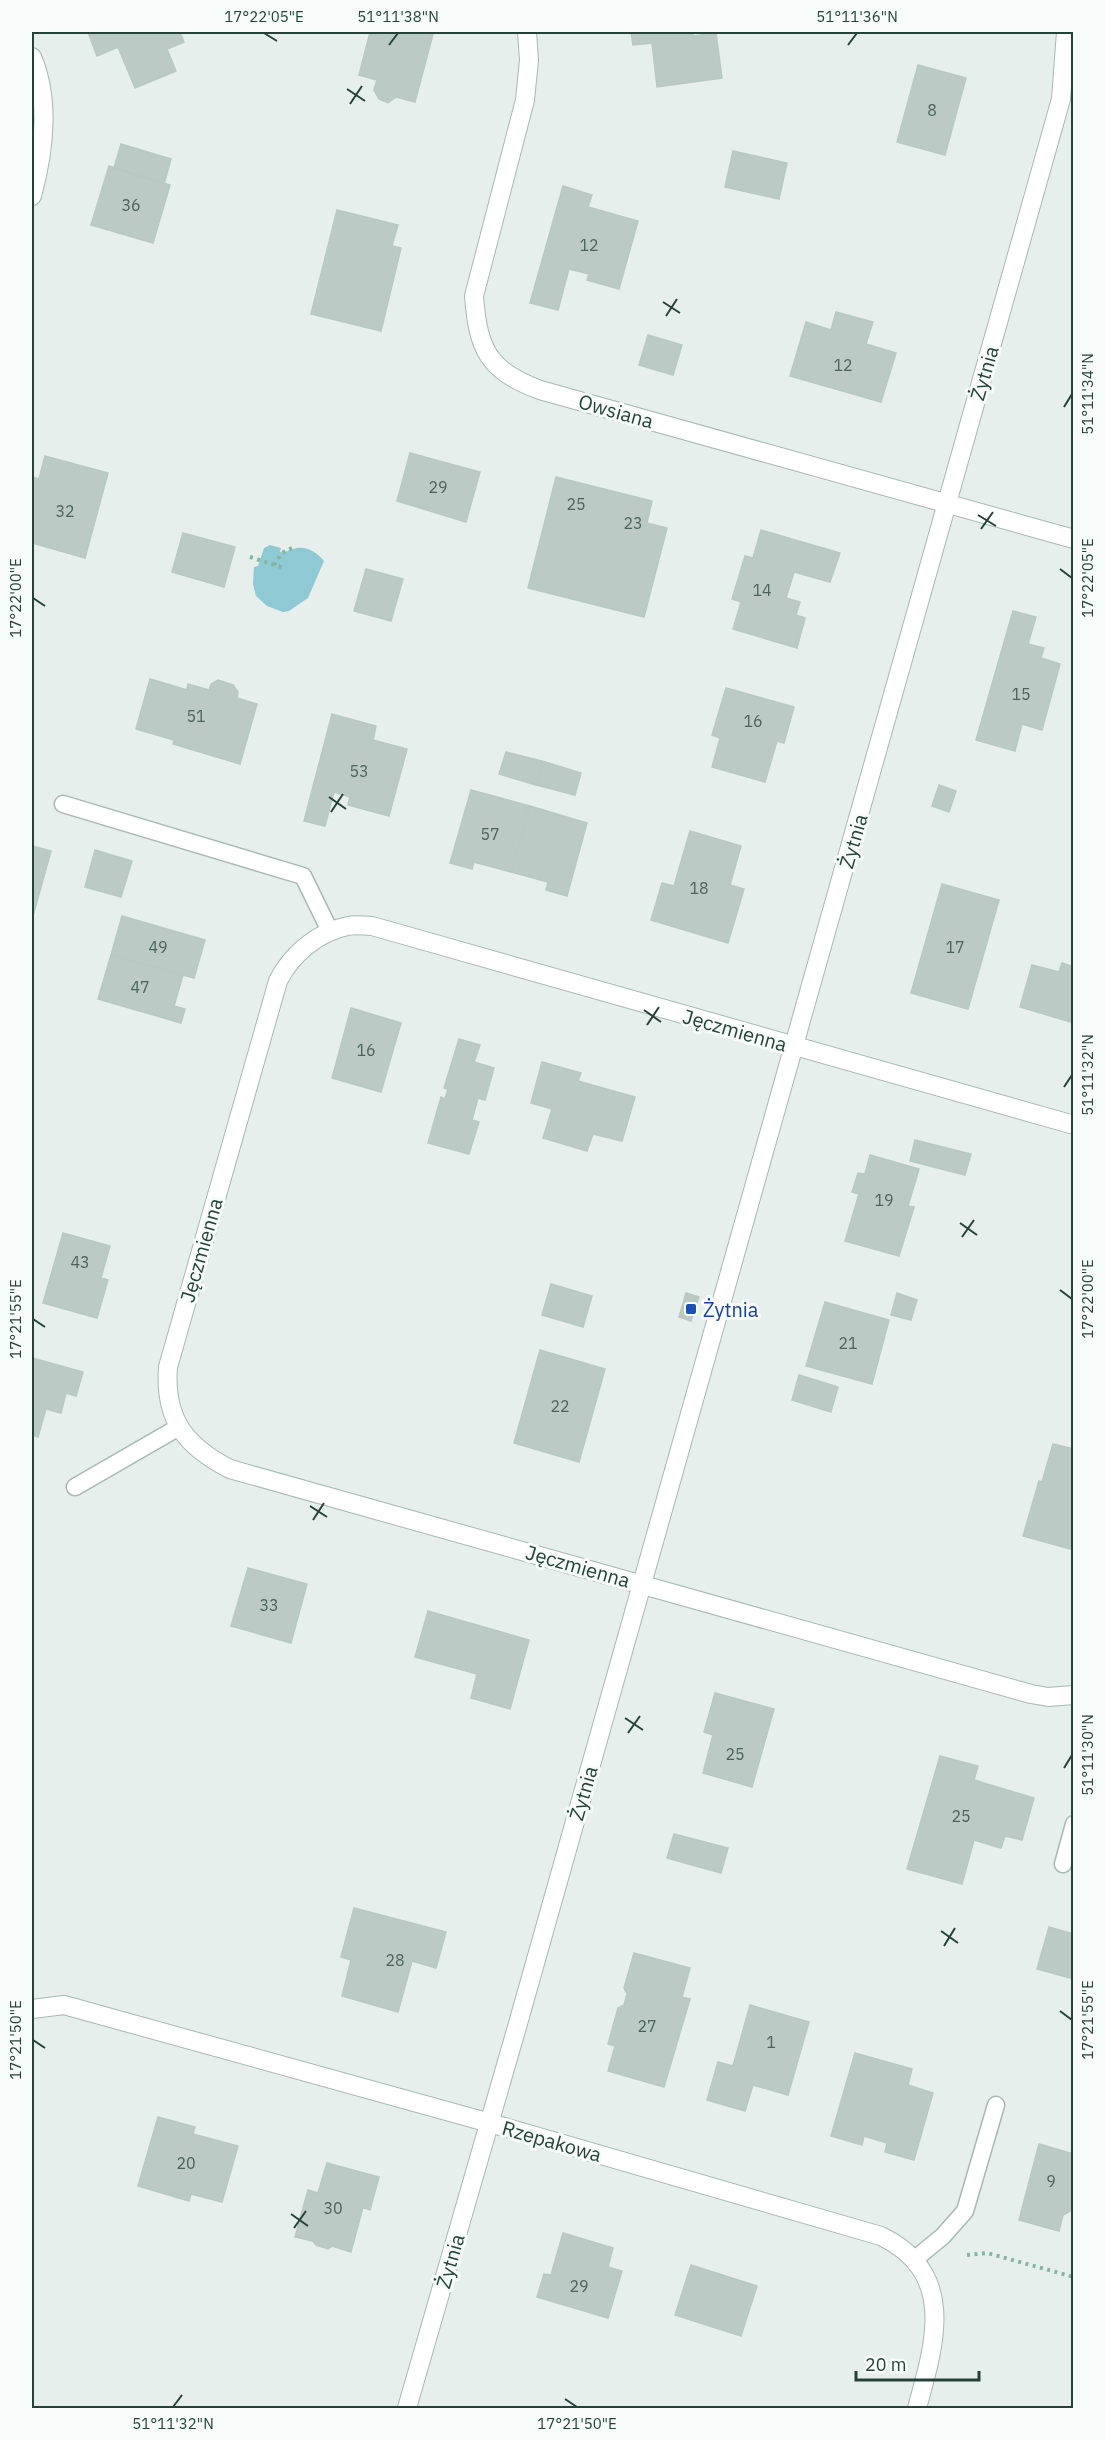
<svg xmlns="http://www.w3.org/2000/svg" width="1105" height="2440" font-family="'IBM Plex Sans',sans-serif">
  <rect width="100%" height="100%" fill="#e6efeb"/>
  <!-- water -->
  <path fill="#8ec9d4" d="M270 545 281 548 280 552C286 553 287 550 293 549 306 545 316 552 324 561L308 598 289 611 283 612 267 606 256 596 253 584 254 567 258 566 264 548Z"/>
  <!-- building -->
  <path fill="#bbcac4" stroke="#b8c9c2" stroke-width="1.5" d="M88 32H180L184 42 167 49 176 71 135 88 118 47 97 56Z
    M370 32H423L433 34 415 102 396 97 388 103 379 99 374 90 377 80 359 75Z
    M631 32H693V36L716 33 722 78 657 87 652 43 633 45Z
    M918 65 966 78 945 155 897 142Z
    M121 144 171 159 164 184 114 168Z
    M733 151 787 163 779 199 725 187Z
    M109 166 170 185 153 243 91 225Z
    M563 186 592 195 588 207 638 221 619 289 587 280 589 274 569 269 558 310 530 303Z
    M337 210 398 225 392 246 401 248 381 331 311 314Z
    M836 312 873 322 866 344 896 353 881 402 790 376 806 322 831 330Z
    M648 335 682 345 673 375 639 365Z
    M410 453 480 472 466 522 397 501Z
    M45 456 108 473 85 558 32 543V477L39 479Z
    M556 477 652 501 647 523 667 528 644 617 528 588Z
    M761 530 840 553 830 582 794 572 786 598 800 602 796 615 805 618 797 648 733 629 741 602 732 599 745 556 753 558Z
    M183 533 235 547 224 587 172 572Z
    M366 569 403 579 391 621 354 611Z
    M1013 611 1036 617 1028 644 1044 648 1041 658 1060 664 1042 730 1022 724 1015 751 976 740Z
    M150 679 187 690 188 684 209 690 211 684 218 680 233 685 238 692 237 698 257 704 240 764 173 744 174 740 136 729Z
    M726 688 794 707 784 743 777 741 765 782 712 767 720 738 712 735Z
    M332 714 376 726 373 740 407 749 389 816 348 805 350 797 334 792 325 826 304 821Z
    M506 752 542 761 536 785 499 774Z
    M542 761 581 773 575 795 536 785Z
    M939 785 956 791 949 812 932 806Z
    M471 790 530 806 511 872 474 862 472 869 450 863Z
    M530 806 587 823 567 896 546 890 548 882 511 872Z
    M690 831 741 846 730 885 744 889 728 943 651 920 662 883 674 886Z
    M32 846 51 851 33 916H32Z
    M95 850 132 861 121 897 85 887Z
    M942 884 999 900 968 1009 911 993Z
    M122 916 205 940 194 978 111 955Z
    M111 955 183 975 174 1006 185 1009 181 1023 98 999Z
    M1062 963 1074 967V1023L1020 1007 1032 965 1059 972Z
    M351 1008 401 1023 381 1092 332 1078Z
    M459 1039 480 1045 474 1062 494 1068 485 1100 478 1098 472 1120 479 1122 469 1154 428 1143 441 1097 445 1099 448 1089 444 1088Z
    M542 1062 581 1073 578 1081 635 1097 622 1141 593 1134 587 1151 543 1138 552 1109 531 1103Z
    M915 1140 971 1154 965 1175 910 1161Z
    M870 1155 919 1169 908 1206 914 1207 899 1256 845 1241 859 1194 852 1192 858 1173 865 1174Z
    M63 1233 110 1246 101 1278 108 1280 97 1318 43 1303Z
    M551 1284 592 1296 583 1327 542 1315Z
    M686 1293 699 1297 691 1321 679 1317Z
    M897 1293 917 1300 911 1320 891 1315Z
    M825 1302 889 1320 872 1384 806 1366Z
    M540 1350 605 1369 579 1462 514 1443Z
    M32 1358 83 1372 76 1396 66 1393 61 1413 46 1409 38 1437 32 1435Z
    M799 1375 838 1387 831 1412 792 1400Z
    M1053 1444 1074 1449V1550L1023 1536 1039 1481 1042 1482Z
    M248 1568 307 1584 291 1643 231 1626Z
    M428 1611 529 1640 510 1709 471 1698 477 1674 415 1657Z
    M715 1693 774 1709 752 1787 703 1773 713 1735 704 1732Z
    M940 1756 978 1766 974 1780 1034 1798 1022 1840 1005 1836 1001 1848 974 1840 962 1884 907 1869Z
    M674 1834 728 1848 721 1873 667 1858Z
    M354 1908 446 1932 436 1968 412 1961 398 2012 342 1996 351 1960 341 1957Z
    M1049 1927 1074 1934V1979L1037 1969Z
    M634 1953 690 1968 682 1997 690 1999 664 2087 608 2071 615 2046 608 2044 618 2008 624 2005 627 1994 624 1988Z
    M750 2005 809 2022 788 2095 753 2085 745 2111 707 2100 718 2062 733 2066Z
    M855 2053 912 2069 908 2085 933 2093 914 2160 885 2152 887 2143 864 2136 862 2145 831 2136Z
    M158 2117 195 2127 193 2134 238 2146 222 2202 191 2194 189 2201 138 2186Z
    M1039 2144 1074 2154V2209L1063 2215 1059 2231 1019 2220Z
    M327 2163 379 2177 370 2210 363 2207 351 2252 332 2246 328 2249 316 2245 313 2241 295 2237 308 2190 318 2193Z
    M563 2233 613 2248 608 2267 622 2271 608 2318 537 2297 544 2274 551 2275Z
    M691 2265 757 2286 741 2336 675 2315Z"/>
  <g fill="none" stroke-linecap="round" stroke-linejoin="round">
    <defs>
      <path id="service" d="M63 804 303 876 330 931
        M75 1487 179 1427
        M1063 1864 1074 1824
        M915 2259 943 2236 965 2211 996 2105"/>
      <path id="minor" d="M527 32 529 60 525 100 474 296C478 349 488 371 540 390L1074 539
        M32 57C50 99 44 152 32 196
        M1074 1125 372 926C364 926 355 924 348 926 317 932 291 955 278 981L168 1367C164 1419 185 1446 230 1469L1031 1694 1048 1697 1074 1695
        M32 2009 64 2005 490 2123 881 2236C957 2273 935 2343 917 2408
        M407 2408 517 2027 1061 99 1066 32"/>
    </defs>
    <!-- service casing -->
    <use href="#service" stroke="#a8b8b2" stroke-width="19"/>
    <!-- minor casing -->
    <use href="#minor" stroke="#a8b8b2" stroke-width="20"/>
    <!-- path -->
    <path stroke="#86b3a5" stroke-width="4" stroke-dasharray="3 4.5" stroke-linecap="butt" d="M250 557 284 568
      M274 565 282 553 292 548
      M967 2255 987 2253 1074 2277"/>
    <!-- service -->
    <use href="#service" stroke="#fff" stroke-width="16"/>
    <!-- minor -->
    <use href="#minor" stroke="#fff" stroke-width="18"/>
  </g>
  <!-- ticks -->
  <path fill="none" stroke="#24423a" stroke-width="2" d="M264 33 277 41M389 45 398 33M848 45 857 33M347 89 365 101M350 104 362 86M663 302 680 313M666 316 677 299M1064 407 1072 394M978 515 996 526M981 529 993 512M1060 569 1072 578M33 598 45 606M329 797 346 809M331 812 343 794M644 1010 661 1022M647 1025 659 1007M1064 1087 1072 1075M960 1223 977 1235M962 1237 974 1220M1060 1290 1072 1299M33 1319 45 1327M310 1506 327 1517M313 1520 324 1503M625 1718 643 1730M628 1733 640 1716M1064 1768 1072 1755M941 1931 958 1943M944 1946 955 1928M1060 2011 1072 2020M33 2040 45 2048M291 2214 308 2226M294 2228 306 2211M565 2399 577 2407M173 2407 182 2395"/>
  <!-- markers -->
  <rect fill="#1a4fb4" stroke="#f7fbf9" stroke-width="2" x="685" y="1303" width="12" height="12" rx="3"/>
  <g text-anchor="middle" dominant-baseline="central" stroke-width="6" stroke-linejoin="round" paint-order="stroke">
    <!-- number labels -->
    <g font-size="16" fill="#4a645c">
      <text x="932" y="110">8</text>
      <text x="131" y="205">36</text>
      <text x="589" y="245">12</text>
      <text x="843" y="365">12</text>
      <text x="438" y="487">29</text>
      <text x="576" y="504">25</text>
      <text x="65" y="511">32</text>
      <text x="633" y="523">23</text>
      <text x="762" y="590">14</text>
      <text x="1021" y="694">15</text>
      <text x="196" y="716">51</text>
      <text x="753" y="721">16</text>
      <text x="359" y="771">53</text>
      <text x="490" y="834">57</text>
      <text x="699" y="888">18</text>
      <text x="158" y="947">49</text>
      <text x="955" y="947">17</text>
      <text x="140" y="987">47</text>
      <text x="366" y="1050">16</text>
      <text x="884" y="1200">19</text>
      <text x="80" y="1262">43</text>
      <text x="848" y="1343">21</text>
      <text x="560" y="1406">22</text>
      <text x="269" y="1605">33</text>
      <text x="735" y="1754">25</text>
      <text x="961" y="1816">25</text>
      <text x="395" y="1960">28</text>
      <text x="647" y="2026">27</text>
      <text x="771" y="2042">1</text>
      <text x="186" y="2163">20</text>
      <text x="1051" y="2181">9</text>
      <text x="333" y="2208">30</text>
      <text x="579" y="2286">29</text>
    </g>
    <!-- street labels -->
    <g font-size="20" fill="#24423a" stroke="#f7fbf9">
      <text transform="translate(984 373) rotate(-74)">Żytnia</text>
      <text transform="translate(616 411) rotate(16)">Owsiana</text>
      <text transform="translate(853 841) rotate(-74)">Żytnia</text>
      <text transform="translate(735 1030) rotate(16)">Jęczmienna</text>
      <text transform="translate(201 1250) rotate(-74)">Jęczmienna</text>
      <text transform="translate(578 1566) rotate(16)">Jęczmienna</text>
      <text transform="translate(583 1793) rotate(-74)">Żytnia</text>
      <text transform="translate(552 2141) rotate(16)">Rzepakowa</text>
      <text transform="translate(450 2261) rotate(-74)">Żytnia</text>
    </g>
    <!-- transit labels -->
    <g font-size="20" fill="#164399" stroke="#f7fbf9" text-anchor="start">
      <text x="703" y="1309">Żytnia</text>
    </g>
  </g>
  <!-- border -->
  <rect width="1105" height="2440" fill="none" stroke="#f7fbf9" stroke-width="66"/>
  <!-- scale -->
  <path d="M856 2371v9h123v-9" fill="none" stroke="#24423a" stroke-width="3"/>
  <text x="865" y="2371" font-size="18" fill="#24423a" stroke="#f7fbf9" stroke-width="4.5" paint-order="stroke">20 m</text>
  <rect x="33" y="33" width="1039" height="2374" fill="none" stroke="#24423a" stroke-width="2"/>
  <g font-size="15" text-anchor="middle" fill="#24423a">
    <text x="264" y="22">17°22'05"E</text>
    <text x="398" y="22">51°11'38"N</text>
    <text x="857" y="22">51°11'36"N</text>
    <text transform="translate(1088 394) rotate(-90)" y="5">51°11'34"N</text>
    <text transform="translate(1088 578) rotate(-90)" y="5">17°22'05"E</text>
    <text transform="translate(16 598) rotate(-90)" y="5">17°22'00"E</text>
    <text transform="translate(1088 1075) rotate(-90)" y="5">51°11'32"N</text>
    <text transform="translate(1088 1299) rotate(-90)" y="5">17°22'00"E</text>
    <text transform="translate(16 1319) rotate(-90)" y="5">17°21'55"E</text>
    <text transform="translate(1088 1755) rotate(-90)" y="5">51°11'30"N</text>
    <text transform="translate(1088 2020) rotate(-90)" y="5">17°21'55"E</text>
    <text transform="translate(16 2040) rotate(-90)" y="5">17°21'50"E</text>
    <text x="173" y="2429">51°11'32"N</text>
    <text x="577" y="2429">17°21'50"E</text>
  </g>
</svg>
